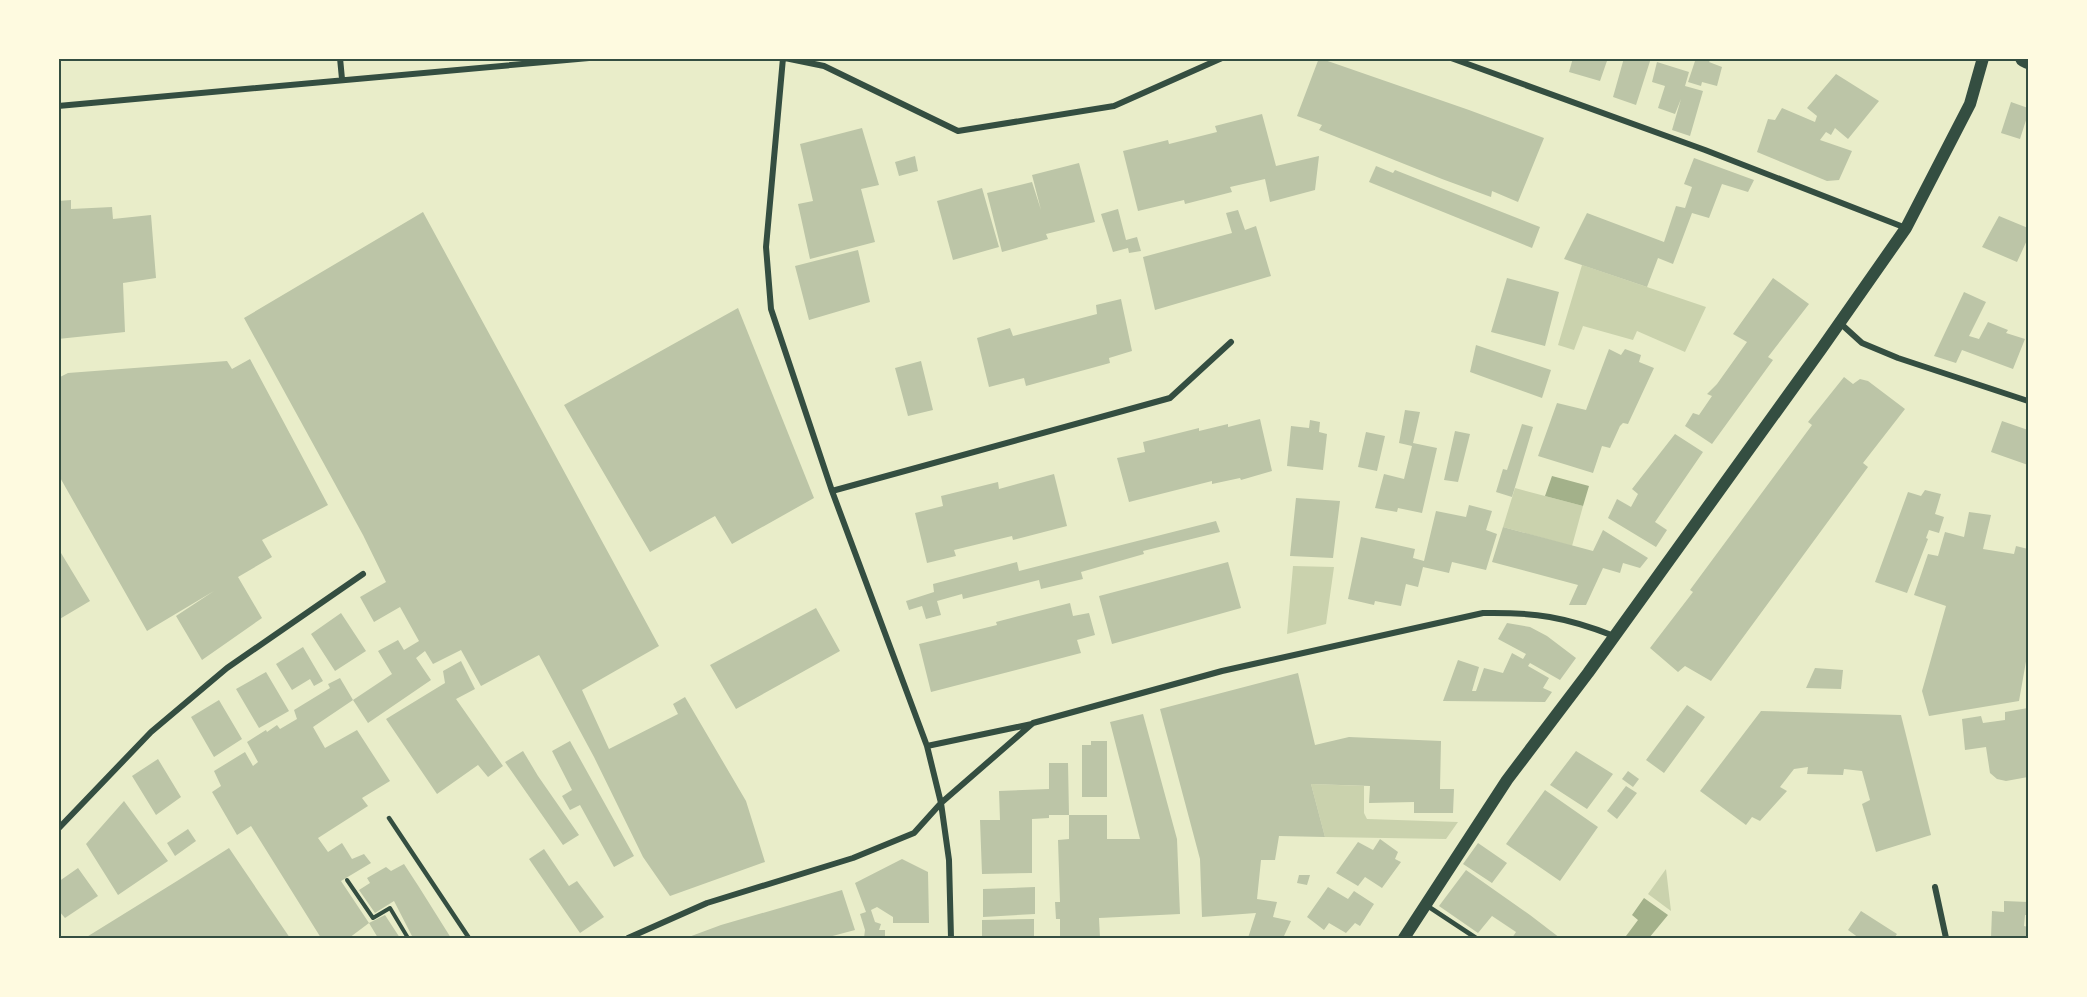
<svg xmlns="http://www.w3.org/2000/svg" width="2087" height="997" font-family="'Varela Round',sans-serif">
  <rect width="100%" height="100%" fill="#e9edc9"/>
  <!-- green -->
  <path fill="#cad2ad" d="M1582 265 1706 307 1685 352 1637 331 1633 340 1583 326 1574 350 1558 345Z
    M1515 488 1583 506 1572 546 1503 527Z
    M1293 566 1334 567 1326 624 1287 634Z
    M1311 784 1364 786V813L1367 819 1458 822 1446 839 1325 837Z
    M1666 869 1671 911 1648 894Z"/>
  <!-- water -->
  <path fill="#a3b18a" d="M1552 476 1589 486 1583 506 1545 496Z
    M1644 898 1668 915 1649 938H1630L1626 936 1638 920 1632 915Z"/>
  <!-- building -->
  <path fill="#bcc5a7" d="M1319 58 1469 110 1544 138 1518 202 1492 191 1491 197 1442 179 1319 130 1322 125 1297 116Z
    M1573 58H1608L1600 81 1569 72Z
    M1624 58H1651L1636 105 1613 97Z
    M1696 58H1712L1709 62 1722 67 1717 86 1702 82 1701 86 1688 82Z
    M1657 62 1689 72 1685 86 1703 91 1690 136 1672 130 1681 99 1675 114 1658 108 1665 86 1652 82Z
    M1836 74 1879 101 1848 139 1835 128 1831 135 1826 132 1820 140 1852 151 1839 180 1827 181 1757 152 1768 119 1775 120 1782 108 1815 122 1817 116 1807 108Z
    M2011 102 2028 108V114L2020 139 2001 133Z
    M1262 114 1276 166 1319 156 1315 190 1270 202 1265 179 1230 187 1232 192 1185 204 1184 200 1138 211 1123 151 1168 140 1169 144 1217 132 1215 126Z
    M862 128 879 185 861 189 875 242 810 259 798 204 813 201 800 144Z
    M915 156 918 171 899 176 895 162Z
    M1694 158 1754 180 1748 192 1722 184 1709 218 1692 213 1673 264 1658 258 1647 287 1564 259 1587 213 1664 242 1676 206 1685 208 1692 187 1684 184Z
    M1079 163 1095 222 1046 234 1048 239 1002 252 987 193 1032 182 1041 210 1032 175Z
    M1376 166 1393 173 1395 170 1540 227 1532 248 1369 182Z
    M982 188 999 247 953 260 937 201Z
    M71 200V209L112 207 113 219 151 215 156 278 123 283 125 332 58 339V201Z
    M1118 209 1126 240 1137 237 1141 251 1129 253 1128 248 1113 252 1101 214Z
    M1238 210 1245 230 1256 226 1271 276 1155 310 1143 257 1232 233 1226 213Z
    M423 212 659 646 582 690 609 749 678 714 673 704 685 697 746 801 765 862 670 896 643 857 594 757 539 655 481 686 461 650 433 664 425 651 416 658 431 680 368 723 353 700 392 674 378 651 398 640 404 650 419 641 400 607 374 622 360 597 386 582 363 535 244 318Z
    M1999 216 2028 228V238L2017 262 1982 247Z
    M858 250 870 302 809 320 795 266Z
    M1507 278 1559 292 1545 346 1491 332Z
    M1773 278 1809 304 1768 357 1773 360 1712 444 1685 426 1693 413 1699 415 1712 396 1707 394 1717 384 1747 342 1733 334Z
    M1964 292 1986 302 1969 336 1979 339 1988 322 2008 330 2006 333 2025 339 2013 369 1962 350 1956 363 1934 356Z
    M1121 299 1132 351 1109 358 1110 363 1026 386 1024 378 989 387 977 338 1010 328 1013 336 1097 314 1096 305Z
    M738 308 814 498 732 544 715 516 650 552 564 405Z
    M1476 345 1551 370 1542 398 1470 372Z
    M1609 349 1621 355 1625 349 1641 355 1639 362 1654 368 1628 424 1623 423 1620 426 1610 448 1602 446 1593 473 1538 456 1557 403 1586 410Z
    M250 359 328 505 262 540 272 557 238 577 262 618 202 660 176 616 214 591 147 631 58 474V378L68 373 227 361 232 369Z
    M921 361 933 410 908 416 895 368Z
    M1844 377 1853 384 1860 379 1868 381 1905 409 1863 463 1868 467 1711 681 1685 666 1678 672 1650 648 1693 592 1690 590 1812 425 1808 422Z
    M1405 410 1420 412 1413 443 1437 448 1422 513 1398 508 1397 512 1375 508 1384 474 1404 479 1412 446 1399 443Z
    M1260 419 1272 471 1241 480 1240 478 1212 484V481L1129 502 1117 458 1145 452 1143 442 1199 428V431L1228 424V427Z
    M1310 420 1320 422 1319 432 1327 434 1323 470 1287 466 1291 426 1309 428Z
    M2002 421 2028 430V465L1991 452Z
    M1522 424 1533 427 1512 497 1496 492 1503 469 1507 470Z
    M1455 431 1470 434 1458 482 1444 480Z
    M1366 432 1385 436 1377 471 1358 467Z
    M1675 434 1703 452 1655 522 1667 530 1656 547 1608 518 1617 499 1631 507 1638 494 1632 489Z
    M1054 474 1067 526 1013 540 1012 536 954 550 956 556 927 563 915 513 943 506 941 496 998 482 999 489Z
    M1925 490 1941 494 1935 514 1944 517 1939 533 1929 530 1926 538 1928 539 1907 593 1875 582 1908 492 1921 496Z
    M1296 498 1340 501 1333 558 1290 556Z
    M1469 505 1492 511 1486 530 1497 534 1486 570 1452 562 1449 573 1423 567 1418 587 1406 584 1401 606 1375 601 1374 605 1348 599 1361 537 1415 549 1413 558 1424 561 1436 511 1466 517Z
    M1969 512 1991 515 1983 549 2014 554 2016 546 2028 549V650L2019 701 1929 716 1922 691 1946 606 1914 595 1928 554 1938 556 1945 532 1964 537Z
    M1216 521 1220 532 1143 551 1144 554 1081 572 1083 579 1041 589 1039 580 963 599 962 594 937 601 941 615 926 619 922 606 909 610 906 601 934 592 933 584 1017 562 1019 571Z
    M1503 527 1593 551 1603 530 1648 558 1640 568 1623 563 1620 573 1603 568 1586 605H1569L1578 585 1492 562Z
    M58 548 90 601 58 620Z
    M1228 562 1241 608 1112 644 1099 596Z
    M1070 603 1073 616 1089 613 1095 635 1077 640 1081 653 931 692 919 644 997 625 996 622Z
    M816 608 840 651 736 709 710 665Z
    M341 613 366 651 335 671 311 634Z
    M1507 623 1530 627 1547 636 1576 658 1560 680 1530 663 1528 666 1549 678 1543 688 1552 692 1545 702 1443 701 1458 660 1479 667 1472 691H1476L1484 668 1503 673 1512 653 1523 659 1526 654 1498 639Z
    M303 647 323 681 314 686 310 679 292 690 276 664Z
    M461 661 475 689 456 699 503 766 488 777 478 765 437 794 386 719 445 683 443 671Z
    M1815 668 1843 670 1841 689 1806 688Z
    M266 672 289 711 259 728 236 689Z
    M1298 673 1315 745 1349 737 1441 741 1440 789H1454L1453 813H1414V802L1369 803 1370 786 1311 784 1325 837 1279 836 1275 860H1261L1257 899 1277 902 1273 917 1291 921 1284 936 1289 938H1248L1256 913 1202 917 1200 859 1160 709Z
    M340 678 353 700 313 727 325 748 357 730 390 781 362 798 368 806 318 838 328 852 342 843 352 859 364 854 371 863 341 881 369 923 349 938H321L251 826 237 835 212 792 221 786 214 771 245 752 253 766 258 762 247 742 266 730 267 732 277 725 280 729 297 719 294 710 330 688 328 684Z
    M219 700 242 739 214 757 191 717Z
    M1687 705 1705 717 1664 773 1646 760Z
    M2028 708V777L2006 781 1997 779 1990 773 1986 747 1965 750 1962 719 1981 716 1983 723 2005 720V712Z
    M1761 711 1901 715 1931 835 1876 852 1862 804 1870 800 1862 771 1844 769 1843 775 1807 774 1808 767 1794 769 1780 787 1787 791 1760 821 1752 817 1746 825 1700 791Z
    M1143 714 1177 839 1180 914 1099 918 1100 938H1060V919H1056L1055 902H1060L1058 840 1069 839V815H1049V818L1032 819V873L982 874 980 820H1000L999 791 1049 789V763H1068L1069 815H1107V839H1140L1110 722Z
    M570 741 634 856 614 867 580 805 570 810 562 796 572 790 552 751Z
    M1091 741H1107V797H1082V745H1091Z
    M523 751 538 776 579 835 563 845 505 762Z
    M1576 751 1613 774 1587 809 1550 785Z
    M158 759 181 797 156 815 132 776Z
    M1628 771 1639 779 1633 787 1622 779Z
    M1626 786 1637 793 1617 819 1607 811Z
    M1545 790 1598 827 1560 881 1506 844Z
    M124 801 168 861 118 895 86 844Z
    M188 829 196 841 175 856 167 843Z
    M1380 839 1398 852 1395 859 1401 862 1382 888 1365 877 1358 886 1336 873 1358 842 1373 850Z
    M1478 843 1507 863 1492 883 1463 864Z
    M229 848 290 938H85L177 881Z
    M544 849 569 886 577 881 604 917 580 933 529 859Z
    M902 859 928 872 929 923H893V917L877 907 871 910 875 922 881 924 879 930H885V938H864L865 930 860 914 866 912 855 883Z
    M404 864 419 887 451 938H413L394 901 375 913 359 890 370 883 367 878 386 867 391 871Z
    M78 868 98 896 65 918 58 910V882Z
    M1466 870 1530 915 1560 938H1512L1516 932 1492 916 1478 933 1439 906Z
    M1299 875H1310L1307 885 1297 883Z
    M1035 887V914L983 917V889Z
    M1328 887 1348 899 1354 891 1374 904 1360 926 1355 923 1346 933 1329 923 1324 930 1307 917Z
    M842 890 855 930 825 938H686L721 925Z
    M2004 901 2028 902V915H2025L2024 926 2028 927V938H1991L1992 911 2004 912Z
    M1861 911 1897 934 1894 938H1859L1848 930Z
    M385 915 400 938H378L369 923Z
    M1034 919V938H982V920Z"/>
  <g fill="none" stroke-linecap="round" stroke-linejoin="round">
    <!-- path -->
    <path stroke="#344e41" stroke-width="4" d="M347 880 373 918 390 908 408 938"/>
    <!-- service -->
    <path stroke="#344e41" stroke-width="4.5" d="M389 818 469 938
      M1426 905 1476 938"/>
    <!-- minor -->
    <path stroke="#344e41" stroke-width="6" d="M340 58 342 79
      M783 58 766 247 771 309 832 491 927 746 941 803 949 860 951 938
      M785 58 824 66 958 131 1114 106 1222 58
      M1451 58 1705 150 1906 228
      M58 106 589 58
      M1840 323 1862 343 1898 358 2028 401
      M832 491 1170 398 1231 342
      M927 746 1032 724
      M58 829 151 732 227 668 363 574
      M1935 887 1946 938
      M628 938 707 903 853 858 914 833 941 803 1033 723 1222 671 1483 613C1534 612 1566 617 1614 636"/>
    <!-- secondary -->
    <path stroke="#344e41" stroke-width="12" d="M1404 938 1507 780 1588 673 1822 348 1906 228 1970 104 1983 58"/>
    <!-- motorway -->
    <path stroke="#344e41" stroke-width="18" d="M2024 58 2028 60"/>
  </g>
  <!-- border -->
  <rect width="2087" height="997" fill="none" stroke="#fefae0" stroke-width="120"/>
  <rect x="60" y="60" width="1967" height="877" fill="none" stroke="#344e41" stroke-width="2"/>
</svg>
